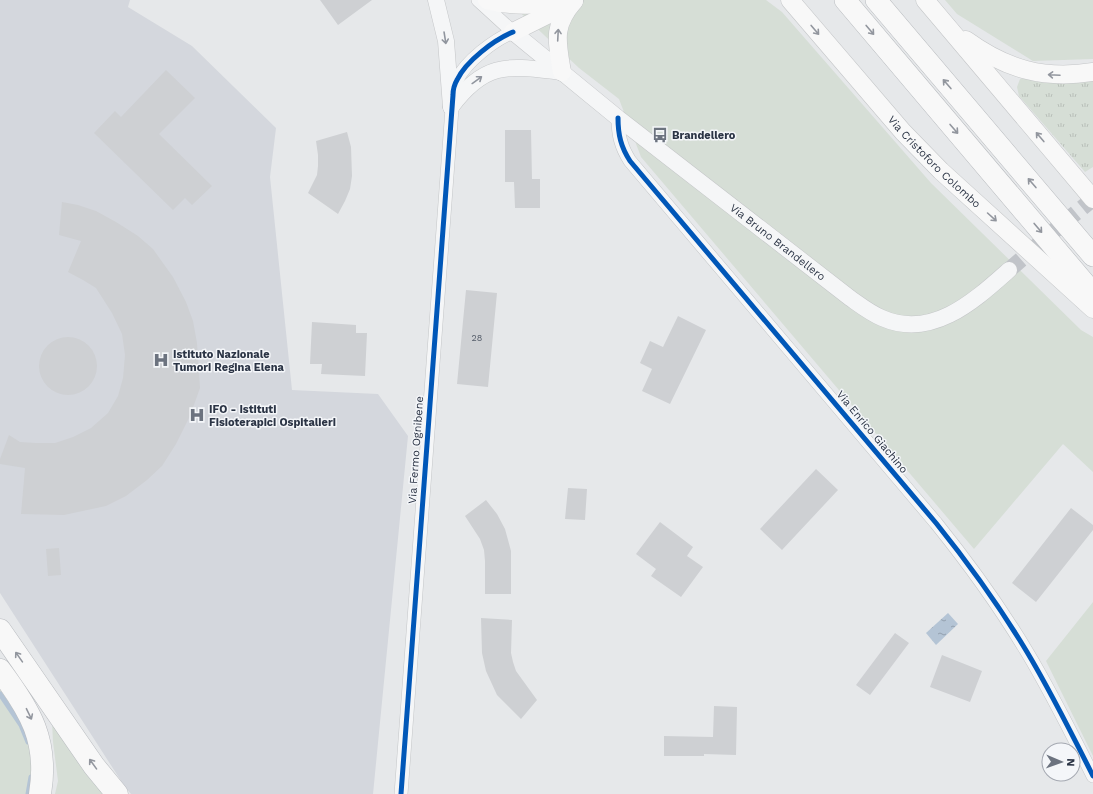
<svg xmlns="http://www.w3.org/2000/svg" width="1093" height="794" font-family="'Work Sans',sans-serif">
  <defs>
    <pattern id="park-tufts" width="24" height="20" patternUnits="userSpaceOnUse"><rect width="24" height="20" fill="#d6ded6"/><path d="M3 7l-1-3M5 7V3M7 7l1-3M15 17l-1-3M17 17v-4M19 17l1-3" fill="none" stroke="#b8bfb9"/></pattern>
    <pattern id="water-ripples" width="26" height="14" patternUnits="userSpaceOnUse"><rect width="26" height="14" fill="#b4c4d5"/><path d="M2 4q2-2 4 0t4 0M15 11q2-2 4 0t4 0" fill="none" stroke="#93a0af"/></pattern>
  </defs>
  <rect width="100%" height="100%" fill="#e6e8ea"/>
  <!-- built -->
  <path fill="#d4d7dd" d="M0 0H130L128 7 192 46 276 128 270 177 292 390 378 394 408 436 373 794H131L125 787 0 593Z"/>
  <!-- green -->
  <path fill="#d6ded6" d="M507 0H766L782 12 931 183 1081 330 1093 337V472L1063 444 974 549 641 157 619 99 579 68Z
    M945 0H1093V59L1033 61 957 14Z
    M1093 602V756L1046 661Z
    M0 685 24 720 38 762 34 794H0Z
    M52 721 105 794H55L58 781 53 742Z"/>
  <!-- park -->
  <path fill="url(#park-tufts)" d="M1031 76 1093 78V167L1085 172 1019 96 1017 87 1020 79Z"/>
  <!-- water -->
  <path fill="url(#water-ripples)" d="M948 613 958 624 936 645 926 633Z"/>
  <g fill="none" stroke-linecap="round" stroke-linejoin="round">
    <!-- stream -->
    <path stroke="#b4c4d5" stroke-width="5" d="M0 694 21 725 28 742
      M28 794 31 777"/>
  </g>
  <!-- building -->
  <path fill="#ced0d3" d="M320 0H372L338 25Z
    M166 70 195 98 159 134 212 186 192 205 185 198 173 210 94 133 115 111 121 117Z
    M505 130H531L532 179H540V208H515L514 182H505Z
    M347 132 351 147 352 176 350 189 345 201 338 214 308 193 317 175 318 166V155L316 141Z
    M62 202 78 205 96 211 116 222 138 236 153 249 173 277 186 302 193 321 197 343 200 388 190 416 176 444 162 466 147 480 126 496 106 506 64 515 21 514 25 468 0 464V459L9 435 20 442 36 443H55L73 437 91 428 108 413 118 396 123 378 125 355 122 334 112 313 96 288 83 280 68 272 81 241 59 235Z
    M466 290 497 293 488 387 457 384Z
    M678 316 706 330 670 404 642 391 652 369 640 363 650 341 663 347Z
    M312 322 356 325V333H367L365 376 321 374 322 364H310Z
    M39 366a29 29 0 1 1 58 0a29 29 0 1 1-58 0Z
    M816 469 838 490 782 550 760 529Z
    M568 488 587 489 585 520 565 519Z
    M486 500 497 514 505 529 511 551V594H485V561L484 550 480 539 465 516Z
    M1071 508 1093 525V530L1036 602 1012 583Z
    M660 522 693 547 687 556 703 567 681 597 651 576 656 569 636 554Z
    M59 548 61 575 48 576 46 549Z
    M481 618 512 620 511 653 513 662 516 671 537 700 521 719 497 695 486 671 482 653Z
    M895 633 909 643 870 695 856 685Z
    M942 655 982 671 970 702 930 687Z
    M714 706 737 707 736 755 704 754V756H664V736L713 737Z"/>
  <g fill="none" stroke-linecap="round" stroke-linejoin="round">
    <!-- tertiary-tunnel -->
    <path stroke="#c1c4c9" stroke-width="16" stroke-dasharray="16 8" stroke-linecap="butt" d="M1009 270 1055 230 1093 199"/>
    <defs>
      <path id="minor" d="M618 118C618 135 621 147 630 161L936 523C969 564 1000 607 1027 652 1051 692 1072 734 1093 776
        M401 794 453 95C453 90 454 85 457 80 466 61 494 40 513 32L478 0"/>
      <g id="tertiary">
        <path d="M436 0 446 41 451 107"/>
        <path id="s1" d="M513 32 618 118 850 298C860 305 870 313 882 318 932 340 974 301 1009 270"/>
        <path d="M451 107C486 60 509 66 562 72"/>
      </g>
      <g id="secondary">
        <path d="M487 0C515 8 545 4 574 1"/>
        <path id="s2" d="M790 0 903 132 941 171 1093 309"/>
        <path d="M925 0 1093 199"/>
        <path d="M513 32 565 6"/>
        <path d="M966 40C1006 69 1044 80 1093 72"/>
        <path d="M562 72C557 42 552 26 574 1"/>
      </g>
      <path id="trunk" d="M845 0 1093 293
        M876 0 1093 256"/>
      <path id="motorway" d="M0 630 94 766 117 794
        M0 670C30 710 49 741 40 794"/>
    </defs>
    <!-- minor casing -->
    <use href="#minor" stroke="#c4c6c8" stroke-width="14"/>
    <!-- tertiary casing -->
    <use href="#tertiary" stroke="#c4c6c8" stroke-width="17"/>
    <!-- secondary casing -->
    <use href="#secondary" stroke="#c4c6c8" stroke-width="19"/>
    <!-- trunk casing -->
    <use href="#trunk" stroke="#b8bbbf" stroke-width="22"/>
    <!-- motorway casing -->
    <use href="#motorway" stroke="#b8bbbf" stroke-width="23"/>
    <!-- minor -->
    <use href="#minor" stroke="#f5f6f7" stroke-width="13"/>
    <!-- tertiary -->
    <use href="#tertiary" stroke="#f5f6f7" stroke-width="16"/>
    <!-- secondary -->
    <use href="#secondary" stroke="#f8f8f8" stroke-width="18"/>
    <!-- trunk -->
    <use href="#trunk" stroke="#f8f8f8" stroke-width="21"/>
    <!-- motorway -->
    <use href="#motorway" stroke="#f8f8f8" stroke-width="22"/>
    <defs>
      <path id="cycleway" d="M618 118C618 135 621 147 630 161L936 523C969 564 1000 607 1027 652 1051 692 1072 734 1093 776
        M401 794 453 95C453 90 454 85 457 80 466 61 494 40 513 32"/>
    </defs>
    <!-- cycleway casing -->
    <use href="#cycleway" stroke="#f4f6f9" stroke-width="8"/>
    <!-- cycleway -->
    <use href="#cycleway" stroke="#0057b8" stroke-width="5"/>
  </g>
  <!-- one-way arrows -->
  <defs><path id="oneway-shaft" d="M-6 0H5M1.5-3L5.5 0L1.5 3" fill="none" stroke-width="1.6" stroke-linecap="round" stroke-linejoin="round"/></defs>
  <g stroke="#92969e">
    <use href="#oneway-shaft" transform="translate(815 30) rotate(50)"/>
    <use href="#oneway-shaft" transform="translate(870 30) rotate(50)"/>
    <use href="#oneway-shaft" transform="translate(558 35) rotate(-87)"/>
    <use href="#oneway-shaft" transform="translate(1054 75) rotate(-177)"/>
    <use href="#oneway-shaft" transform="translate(947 84) rotate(-131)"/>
    <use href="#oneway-shaft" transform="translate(954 129) rotate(49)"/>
    <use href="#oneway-shaft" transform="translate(1040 137) rotate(-130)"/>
    <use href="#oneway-shaft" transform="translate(1032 183) rotate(-131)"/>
    <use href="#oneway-shaft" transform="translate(992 217) rotate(42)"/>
    <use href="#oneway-shaft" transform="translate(1038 228) rotate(50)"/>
    <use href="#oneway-shaft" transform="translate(19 657) rotate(-125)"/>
    <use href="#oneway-shaft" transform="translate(29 714) rotate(64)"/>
    <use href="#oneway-shaft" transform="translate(93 764) rotate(-126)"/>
  </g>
  <g stroke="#90959e">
    <use href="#oneway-shaft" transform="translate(445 38) rotate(81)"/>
    <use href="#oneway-shaft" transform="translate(477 80) rotate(-36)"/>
  </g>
  <!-- icons -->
  <defs>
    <symbol id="bus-bare" viewBox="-9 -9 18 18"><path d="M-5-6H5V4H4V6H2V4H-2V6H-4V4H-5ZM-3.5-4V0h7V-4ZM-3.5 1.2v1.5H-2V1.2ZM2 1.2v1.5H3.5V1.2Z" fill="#6c737f" stroke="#f4f6f9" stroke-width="2.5" paint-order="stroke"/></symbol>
    <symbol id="hospital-bare" viewBox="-9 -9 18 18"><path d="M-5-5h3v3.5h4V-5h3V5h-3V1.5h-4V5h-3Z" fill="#6c737f" stroke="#f4f6f9" stroke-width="2.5" paint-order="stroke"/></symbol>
  </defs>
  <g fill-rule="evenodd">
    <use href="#bus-bare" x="649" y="124" width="22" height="22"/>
    <use href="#hospital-bare" x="150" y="349" width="22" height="22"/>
    <use href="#hospital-bare" x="186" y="404" width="22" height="22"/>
  </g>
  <g text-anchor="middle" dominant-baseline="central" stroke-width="3" stroke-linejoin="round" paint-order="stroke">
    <!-- number labels -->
    <g font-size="9" fill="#545c69">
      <text x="477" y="338">28</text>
    </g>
    <!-- poi labels -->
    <g font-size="11" font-weight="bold" fill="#2b3445" stroke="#f4f6f9" text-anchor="start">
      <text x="672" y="135">Brandellero</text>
      <text x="173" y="354">Istituto Nazionale<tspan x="173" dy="13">Tumori Regina Elena</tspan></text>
      <text x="209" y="409">IFO - Istituti<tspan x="209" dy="13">Fisioterapici Ospitalieri</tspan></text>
    </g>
    <!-- street labels -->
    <g font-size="11" fill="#2b3445" stroke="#f4f6f9">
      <text stroke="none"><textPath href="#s2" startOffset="217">Via Cristoforo Colombo</textPath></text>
      <text stroke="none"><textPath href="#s1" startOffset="338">Via Bruno Brandellero</textPath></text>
      <text transform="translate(872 432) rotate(50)">Via Enrico Giachino</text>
      <text transform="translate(416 450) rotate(-86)">Via Fermo Ognibene</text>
    </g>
  </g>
  <!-- north arrow -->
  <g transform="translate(1061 762) rotate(92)"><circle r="19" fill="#f4f6f9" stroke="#a4a8b1"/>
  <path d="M0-3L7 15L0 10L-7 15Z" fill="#6c737f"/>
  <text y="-6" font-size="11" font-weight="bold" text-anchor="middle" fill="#2b3445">N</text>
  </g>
</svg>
